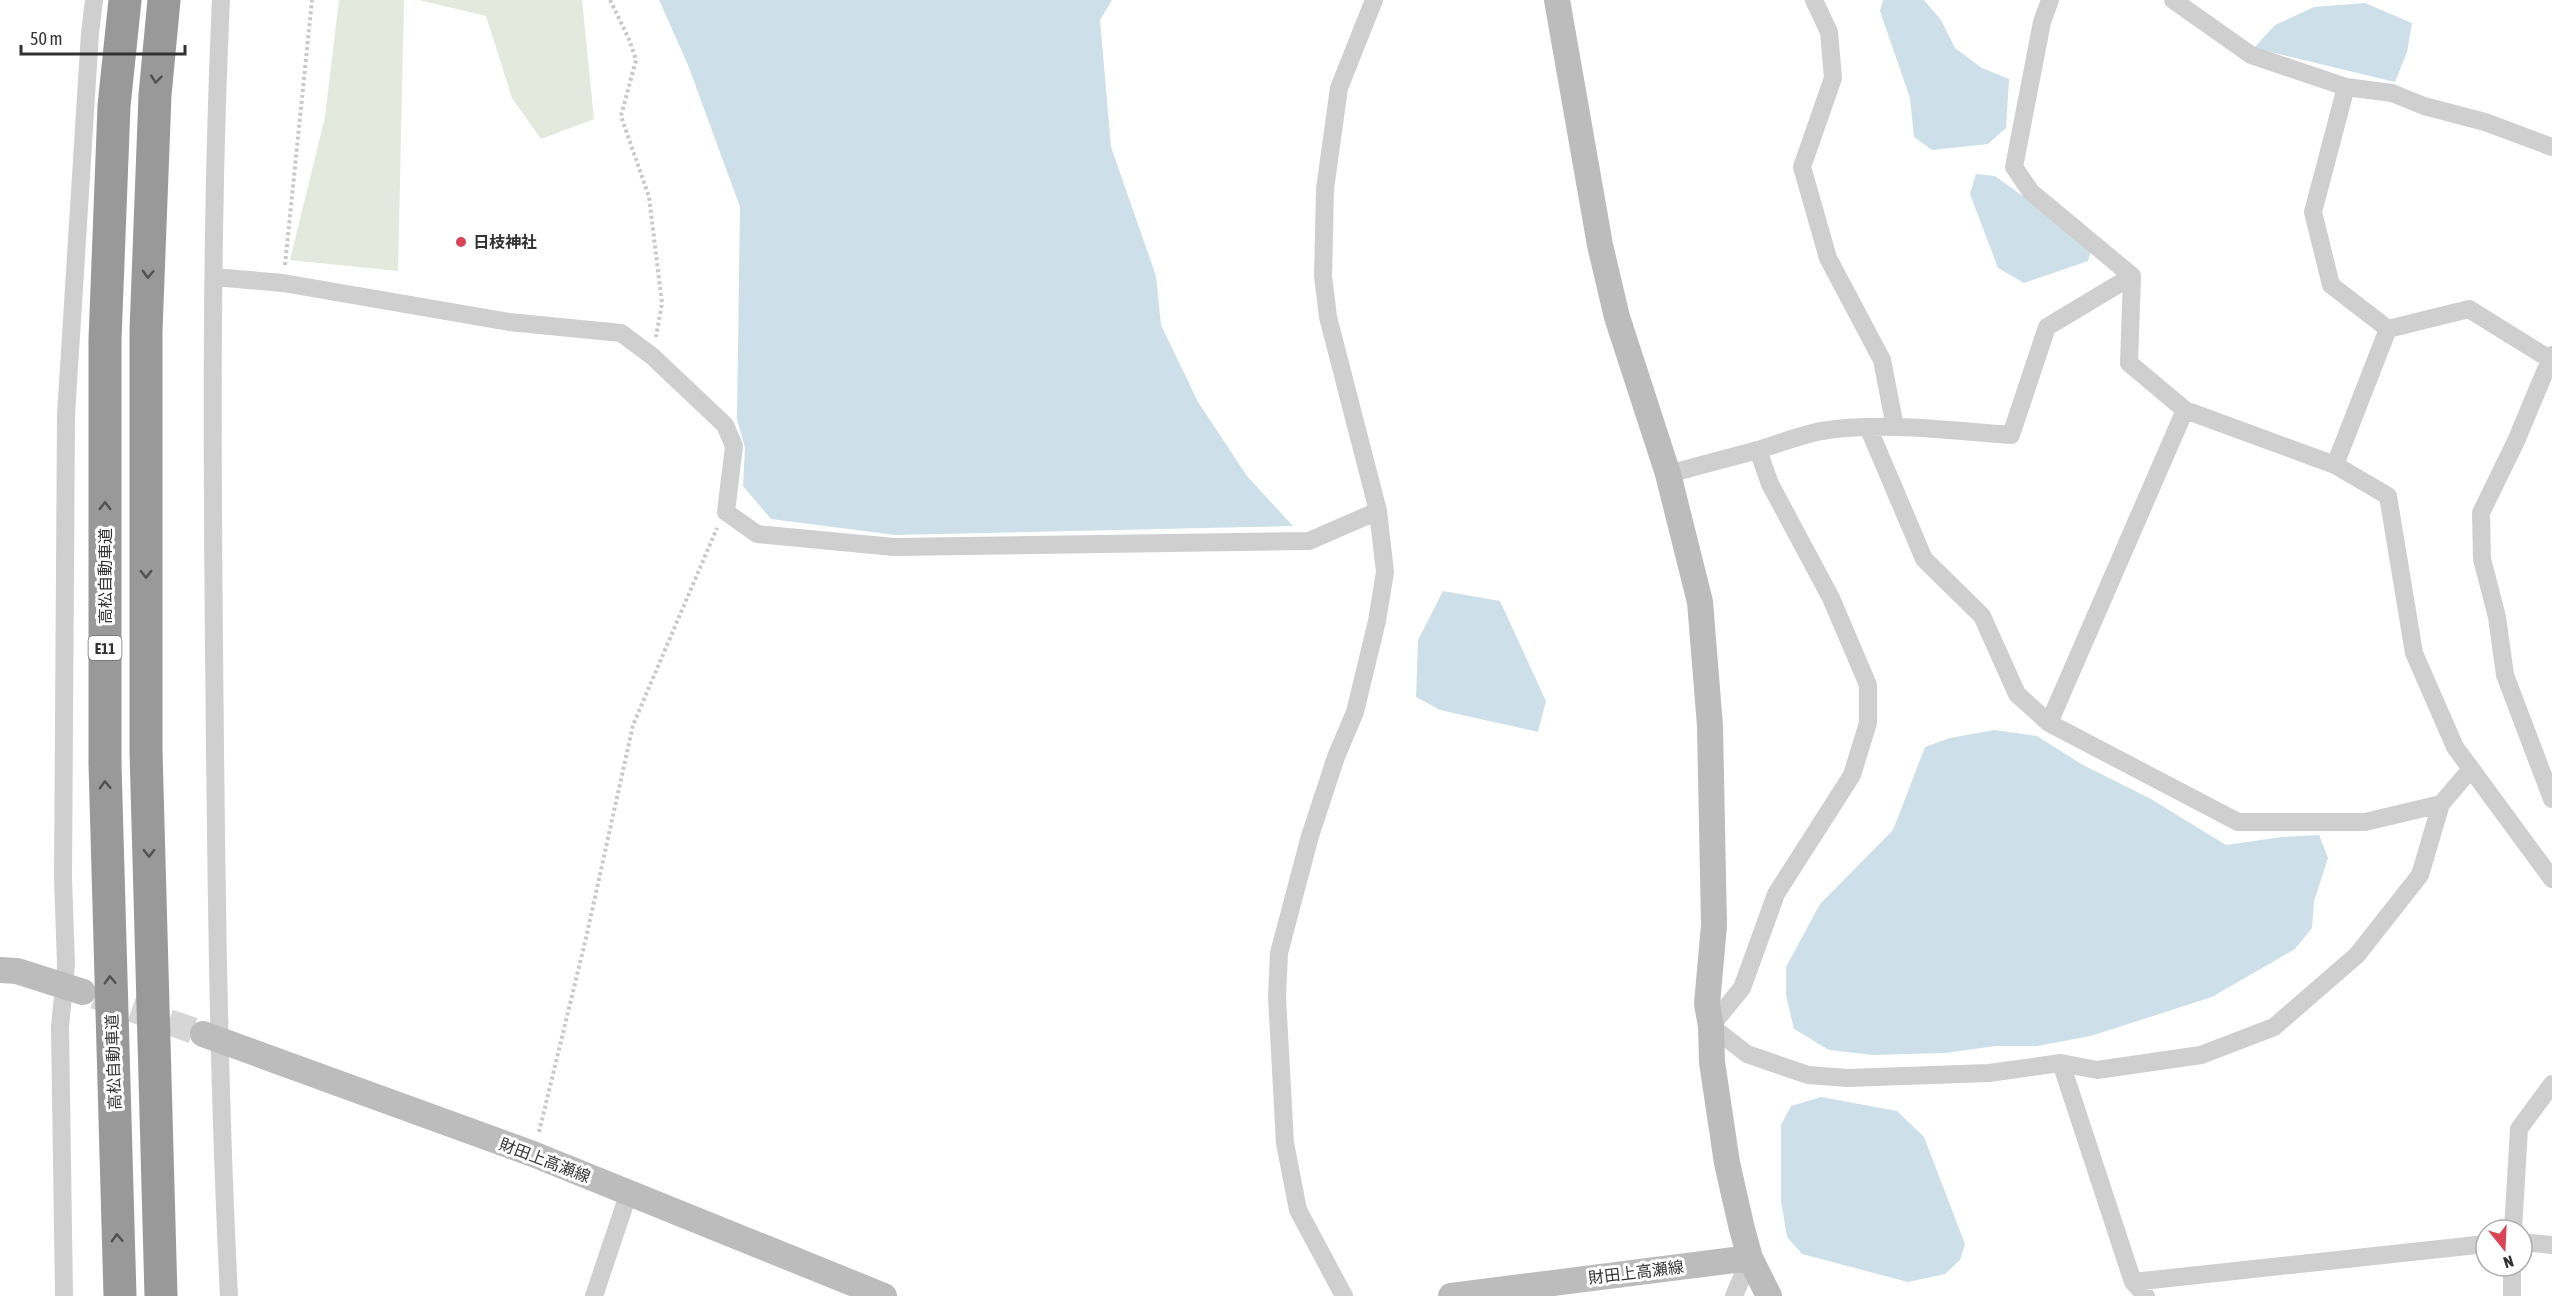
<svg xmlns="http://www.w3.org/2000/svg" width="2552" height="1296" font-family="'Asap Condensed','Noto Sans JP',sans-serif">
  <rect width="100%" height="100%" fill="#fff"/>
  <!-- green -->
  <path fill="#e3e9dc" d="M339 0H404L398 271 290 260 325 117Z
    M419 0H582L594 119 541 139 512 98 486 16Z"/>
  <!-- water -->
  <path fill="#cde0e9" d="M659 0H1112L1100 20 1111 147 1156 276 1161 325 1198 402 1247 476 1293 526 895 535 771 519 743 486 745 448 737 419 740 207 688 65Z
    M1883 0H1924L1941 20 1955 48 1982 68 2009 79 2006 128 1988 144 1932 150 1914 137 1910 98 1880 11Z
    M2365 3 2412 23 2407 52 2395 82 2254 48 2275 25 2314 7Z
    M1976 174 1995 176 2041 209 2091 251 2088 261 2024 283 1998 268 1970 194Z
    M1443 591 1500 601 1546 701 1538 732 1440 710 1416 697 1418 640Z
    M1994 730 2037 736 2083 765 2151 799 2226 845 2282 837 2319 835 2328 858 2314 901 2312 928 2295 949 2212 997 2091 1036 2037 1046H1996L1945 1053 1873 1055 1829 1050 1794 1029 1786 995V967L1820 904 1893 830 1925 747 1950 738Z
    M1821 1097 1897 1111 1924 1137 1965 1244 1960 1260 1945 1274 1908 1282 1802 1254 1787 1237 1781 1201V1125L1791 1106Z"/>
  <g fill="none" stroke-linecap="round" stroke-linejoin="round">
    <!-- secondary-tunnel -->
    <path stroke="#d6d6d6" stroke-width="26" stroke-dasharray="26 13" stroke-linecap="butt" d="M95 996 203 1034"/>
    <!-- path -->
    <path stroke="#c9c9c9" stroke-width="4" stroke-dasharray="3 3" stroke-linecap="butt" d="M610 0 629 39 636 60 621 116 649 197 662 303 656 337
      M285 265 312 0
      M539 1132 586 938 633 725 717 528"/>
    <!-- street -->
    <path stroke="#cfcfcf" stroke-width="18" d="M221 0C211 215 212 430 214 645 216 862 218 1079 229 1296
      M1814 0 1829 32 1833 78 1802 167 1828 258 1882 360 1895 427
      M2050 0 2042 22 2014 167 2031 192 2132 276 2129 363 2185 410 2335 465 2388 496 2414 653 2455 747 2552 879
      M2173 0 2251 55 2346 87 2392 93 2424 106 2485 122 2552 147
      M2346 87 2313 212 2331 285 2388 329
      M2132 276 2047 327 2011 435C1951 431 1889 422 1828 430 1805 433 1781 443 1758 450L1770 484 1831 598 1868 685V723L1852 775 1776 894 1742 988 1711 1026 1747 1054 1808 1075 1848 1078 1989 1073 2061 1063 2097 1070 2201 1055 2274 1027 2357 955 2420 875 2441 804 2471 769
      M214 277 283 283 509 322 621 333 652 356 725 425 734 446 726 512 757 534 894 547 1309 541 1378 511
      M2552 355 2516 441 2481 513 2482 559 2497 617 2505 675 2552 799
      M1868 427 1924 559 1982 616 2017 694 2049 723 2238 822H2365L2441 804
      M2335 465 2388 329 2469 309 2551 360
      M1668 474 1758 450
      M2049 723 2185 410
      M2061 1063 2133 1282 2146 1296
      M2513 1230 2519 1129 2552 1084
      M2522 1242 2552 1245
      M2512 1266V1296
      M2133 1282 2486 1244
      M64 1296 60 1027 66 965 63 877 66 415 90 33 94 0
      M594 1296 629 1192
      M1344 1296 1298 1210 1285 1143 1277 997 1279 953 1310 836 1336 757 1355 712 1377 621 1385 572 1378 511 1328 317 1323 276 1325 189 1339 88 1374 0
      M1734 1296 1750 1258"/>
    <!-- secondary -->
    <path stroke="#bcbcbc" stroke-width="26" d="M1557 0 1600 245 1617 317 1668 474 1700 602 1710 726 1714 925 1707 1004 1711 1026 1712 1062 1727 1163 1742 1229 1750 1258 1769 1296
      M0 970 17 971 83 992
      M203 1034 533 1154 884 1296
      M1451 1296 1750 1258"/>
    <!-- highway -->
    <path stroke="#999" stroke-width="33" d="M120 1296 105 764V340L114 106 125 0
      M161 1296 146 751V331L155 95 164 0"/>
  </g>
  <!-- one-way arrows -->
  <defs><path id="oneway-chevron" d="M-2-3.5L2.5 0L-2 3.5" fill="none" stroke-width="1.6" stroke-linecap="round" stroke-linejoin="round" transform="scale(1.5)"/></defs>
  <g stroke="#515151">
    <use href="#oneway-chevron" transform="translate(156 79) rotate(96)"/>
    <use href="#oneway-chevron" transform="translate(148 274) rotate(92)"/>
    <use href="#oneway-chevron" transform="translate(105 506) rotate(-90)"/>
    <use href="#oneway-chevron" transform="translate(146 574) rotate(90)"/>
    <use href="#oneway-chevron" transform="translate(105 785) rotate(-92)"/>
    <use href="#oneway-chevron" transform="translate(149 853) rotate(89)"/>
    <use href="#oneway-chevron" transform="translate(110 980) rotate(-92)"/>
    <use href="#oneway-chevron" transform="translate(117 1238) rotate(-92)"/>
  </g>
  <!-- markers -->
  <circle fill="#da4457" stroke="#fff" stroke-width="2" cx="461" cy="242" r="6"/>
  <g text-anchor="middle" dominant-baseline="central" stroke-width="6" stroke-linejoin="round" paint-order="stroke">
    <!-- shield labels -->
    <rect fill="#fff" stroke="#707070" stroke-width="1.5" x="88.5" y="636" width="33" height="24" rx="4.5"/>
    <g font-size="15" font-weight="bold" fill="#323232">
      <text x="105" y="648">E11</text>
    </g>
    <!-- poi labels -->
    <g font-size="16" font-weight="bold" fill="#323232" stroke="#fff" text-anchor="start">
      <text x="473" y="242">日枝神社</text>
    </g>
    <!-- street labels -->
    <g font-size="16" fill="#323232" stroke="#fff">
      <text transform="translate(105 576) rotate(-90)">高松自動車道</text>
      <text transform="translate(113 1062) rotate(-92)">高松自動車道</text>
      <text transform="translate(545 1160) rotate(21)">財田上高瀬線</text>
      <text transform="translate(1636 1272) rotate(-7)">財田上高瀬線</text>
    </g>
  </g>
  <!-- north arrow -->
  <g transform="translate(2504 1248) rotate(162)"><circle r="28" fill="#ffffff" stroke="#adadad" stroke-width="1.5"/>
  <path d="M0-4.5L10 22L0 15L-10 22Z" fill="#da4457"/>
  <text y="-9" font-size="16" font-weight="bold" text-anchor="middle" fill="#323232">N</text>
  </g>
  <!-- scale -->
  <path d="M21 45v9h164v-9" fill="none" stroke="#323232" stroke-width="3"/>
  <text x="30" y="45" font-size="18" fill="#323232" stroke="#ffffff" stroke-width="4.5" paint-order="stroke">50 m</text>
</svg>
